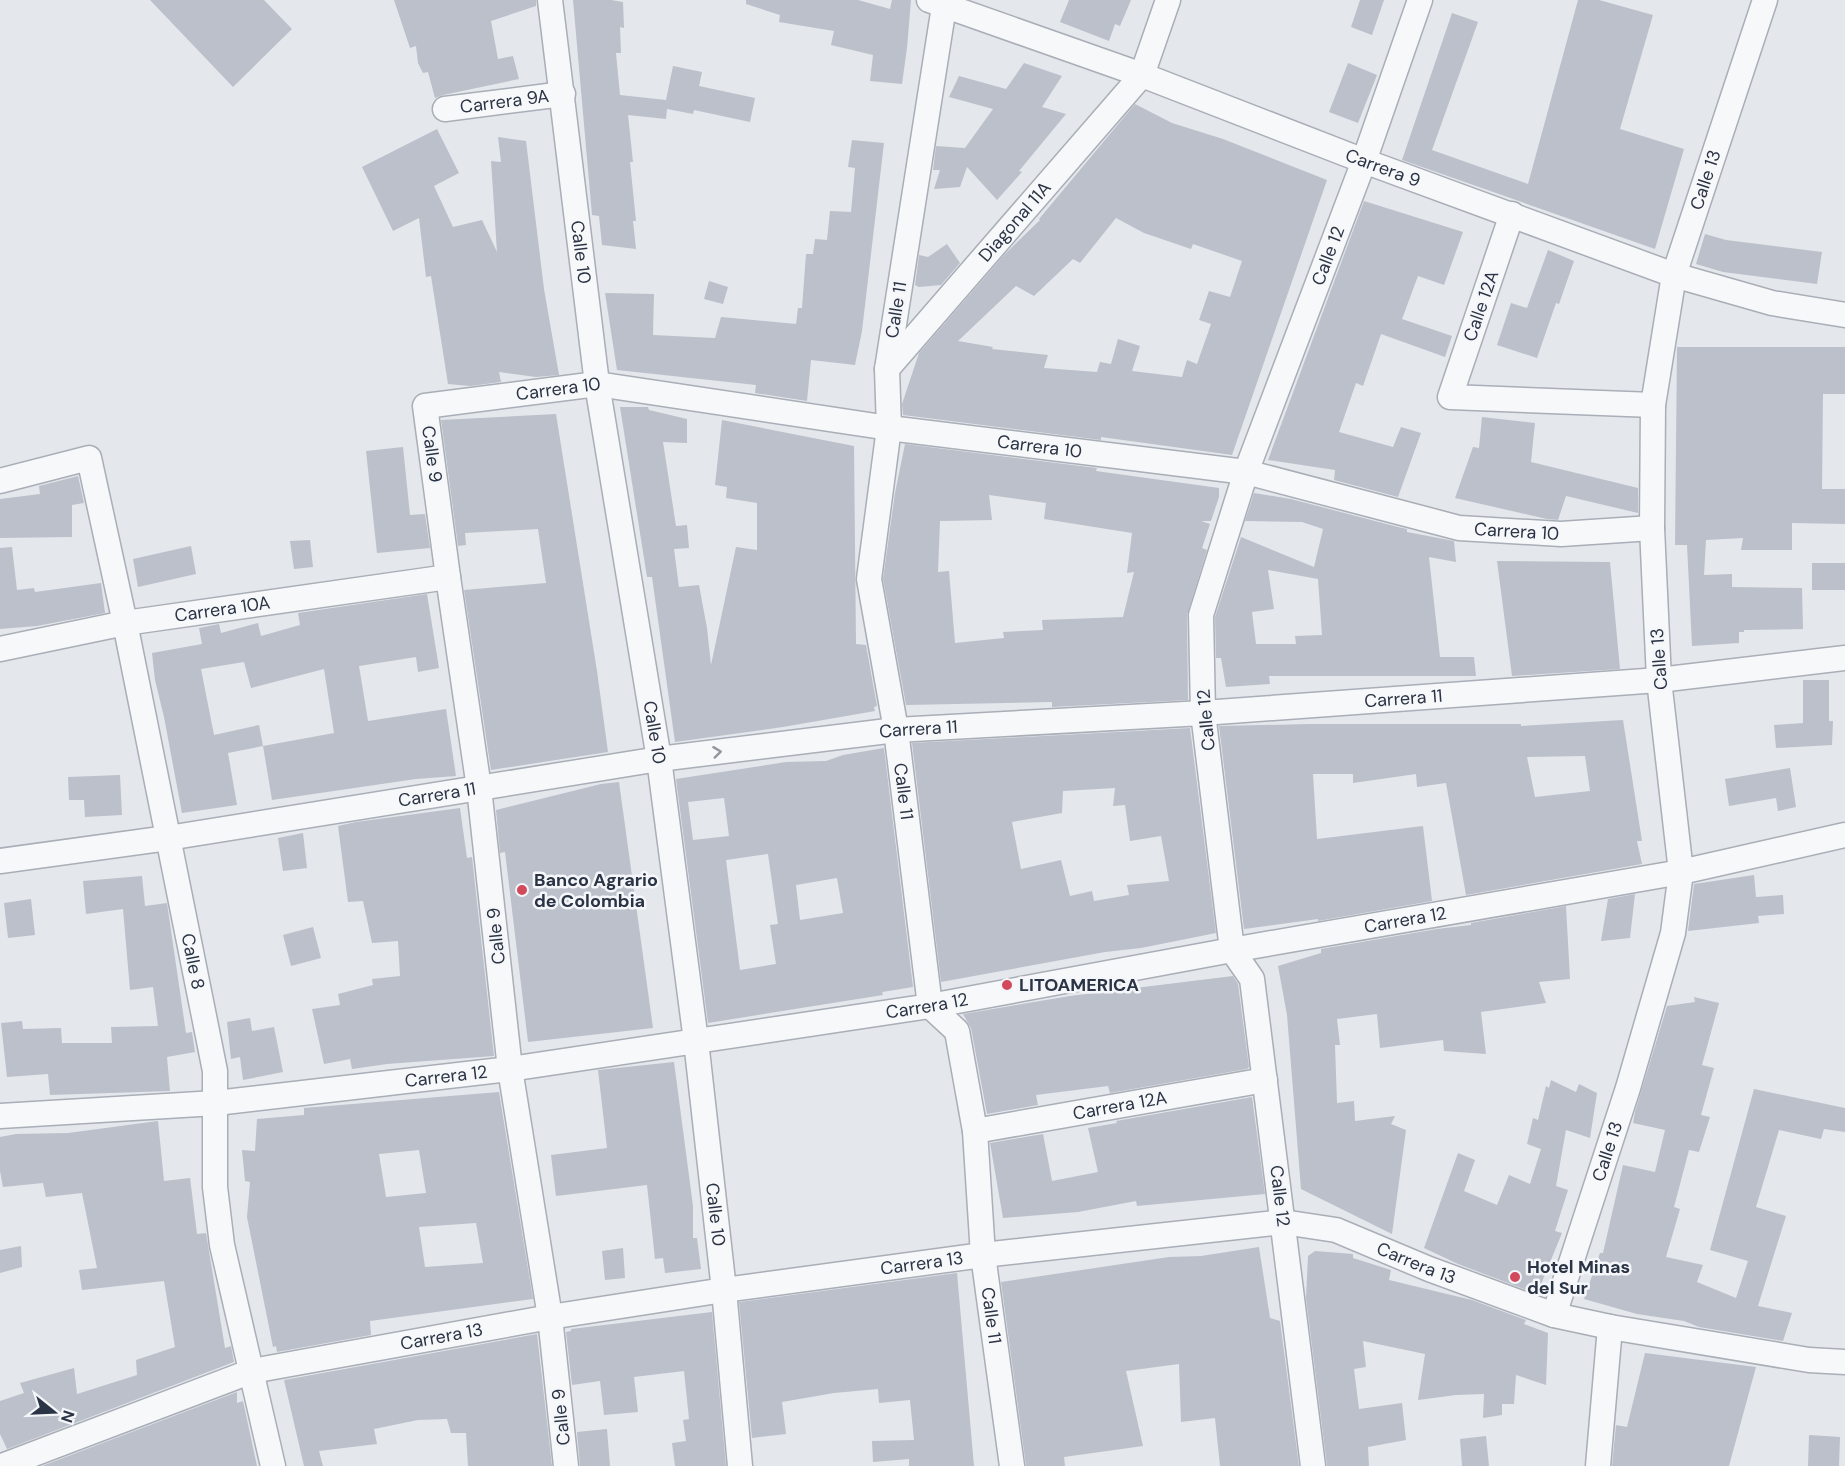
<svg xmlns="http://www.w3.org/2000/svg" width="1845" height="1466" font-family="'DM Sans',sans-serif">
  <rect width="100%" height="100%" fill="#e4e7ec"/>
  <!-- building -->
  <path fill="#bbc0ca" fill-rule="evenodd" d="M150 0H264L292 29 233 87Z
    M394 0H536V6L491 21 498 59 513 56 519 79 443 95 435 98 428 72 423 73 418 63 416 46 410 48Z
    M573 0H611L623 2 624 28 620 27 621 53H616L620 95 666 100 673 66 702 72 699 86 755 98 750 122 694 110 693 114 667 109 666 119 628 115 633 162H630L636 221H633L636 249 602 245 599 216 592 215Z
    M746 0H858L890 9 892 0H911L907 48 902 84 870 81 873 55 831 45 834 31 779 22 780 15 746 4Z
    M1069 0H1131L1120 26 1115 24 1109 41 1060 22Z
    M1360 0H1384L1372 35 1351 27Z
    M1578 0H1599L1653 15 1620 129 1684 149 1655 249 1402 160 1452 13 1478 22 1432 150 1528 184Z
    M1024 63 1062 76 1042 107 1066 114 1019 171 1022 172 997 200 967 167 960 187 934 189 940 170H933L936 146 965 148 993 109 949 97 959 76 1006 89Z
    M1348 63 1377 75 1358 123 1329 112Z
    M1135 104 1172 123 1223 139 1327 180 1232 455 1101 437V440L903 415 902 404 919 353 1005 254 1040 220 1039 219ZM1116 218 1144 233 1191 249 1193 244 1242 261 1230 297 1209 291 1199 320 1211 324 1197 364 1187 360 1182 377 1132 371 1140 346 1118 339 1111 364 1100 362 1097 372 1044 368 1048 355 992 349 993 347 958 341 1016 286 1034 296 1073 259 1080 263Z
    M437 129 459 173 434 186 453 227 482 220 497 252 491 161 501 162 498 137 526 141 544 289 559 375 536 377 499 372 501 382 470 386 448 384 431 276 426 277 419 218 393 231 362 167Z
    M852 140 884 143 862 331 855 365 811 360 807 401 755 393 756 385 617 370 605 293 654 294 653 335 715 338 721 317 796 324 798 308H802L806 254H813L815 239 827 240 830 211 851 212 855 168 848 167Z
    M1364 201 1463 232 1444 285 1418 276 1402 319 1452 336 1445 357 1381 334 1363 386 1356 383 1339 432 1393 447 1401 427 1421 433 1398 497 1334 480 1335 470 1268 460Z
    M1705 234 1726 240 1822 252 1817 284 1723 272 1696 264Z
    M947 244 960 263 941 285 919 287 915 285 919 255 928 257Z
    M1548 250 1574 261 1559 304 1556 303 1537 358 1497 345 1511 303 1527 308Z
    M709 281 728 287 723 304 704 299Z
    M1677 347H1845V394H1823L1822 489H1845V524L1792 523V550H1741L1743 538 1706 540 1704 575 1732 574V587L1802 588 1803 629 1744 630V632H1739V643L1692 646 1687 545H1675Z
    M620 407H648L649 410 687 419V443L663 442 676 526 687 525 689 548 674 549 679 587 699 585 707 628 711 665 736 547 757 550V503L726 498 727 487 715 485 722 420 854 446 856 644 866 645 877 706 874 707 875 711 783 727 675 742 652 577H647Z
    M556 414 597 671 608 752 491 770 464 590 546 583 538 529 465 533 466 545 458 546 441 420Z
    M1482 417 1535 423 1531 462 1638 488V513L1566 496 1558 520 1547 519 1455 498 1473 447 1479 448Z
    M905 444 1097 468 1096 471 1219 488V497L1211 521H1201L1210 524 1202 548 1207 550 1187 615 1188 700 1052 707V702L906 705 883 579 895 493ZM989 495 1046 503 1044 519 1132 533 1127 573 1134 572 1123 617 1042 620 1043 630 1003 632 1004 638 955 643 949 571 938 572 940 521 992 520Z
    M403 447 410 515 425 514 430 548 377 553 366 451Z
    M78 476 84 503 72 505V537L0 538V499L40 494 39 486Z
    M1254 493 1291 499 1398 527 1407 529V532L1454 541 1456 562 1429 557 1440 657H1474L1476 676H1269L1270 684 1226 687 1221 658H1216L1215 617 1241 537 1314 567 1323 529 1302 522 1245 521ZM1268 570 1318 579 1322 635 1295 636 1296 644H1256L1252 612 1274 609Z
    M310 540 313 567 294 569 290 541Z
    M191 546 196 574 138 587 133 559Z
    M12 547 17 590 34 588 35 592 101 583 105 613 37 626 0 629V548Z
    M1497 561 1610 562 1620 669 1512 676Z
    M1812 563H1845V590H1812Z
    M427 594 439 668 418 672 416 657 359 666 368 721 446 709 456 776 416 779 272 800 263 746 228 753 237 805 182 813 164 717 155 680 152 653 202 644 199 628 219 624 221 633 258 623 261 636 300 625 298 613ZM244 662 251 688 324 669 334 733 263 746 259 725 214 735 201 669Z
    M1803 680H1829V721H1833L1832 745 1776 748 1774 725 1803 723Z
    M1623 720 1642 841H1637L1642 864 1466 895 1446 783 1417 787 1416 774 1353 783V774H1313L1317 839 1423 826 1432 901 1318 921V919L1244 929 1219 726 1310 724H1521V726ZM1585 756 1590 791 1535 797 1527 757Z
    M1190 728 1216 933 1141 948 1105 952 941 982 912 743ZM1115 788 1113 806 1125 805 1130 841 1161 836 1169 881 1127 885 1129 895 1094 901 1092 891 1070 896 1061 860 1021 869 1012 822 1062 813 1063 791Z
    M884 748 913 987 882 992 883 995 708 1023 676 779 786 762 826 761 843 755ZM724 798 729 836 693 840 688 802ZM768 854 778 924 770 925 776 964 740 970 726 860ZM837 878 843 913 800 920 796 885Z
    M1790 768 1796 807 1778 811 1776 798 1729 806 1725 779Z
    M120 775 122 815 85 817 84 800H69L68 777Z
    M619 782 653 1028 528 1042 505 852 500 853 496 810 601 784Z
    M460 808 467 858 472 857 494 1056 387 1064 352 1069 350 1059 324 1064 312 1009 340 1005 338 994 373 985 372 979 400 976 398 941 372 943 363 901 348 902 338 826 356 822Z
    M303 833 307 868 283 871 278 838Z
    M1754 875 1756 897 1783 895 1784 914 1758 916 1759 923 1688 931 1694 884Z
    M142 876 145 906 167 903 186 1033 192 1032 195 1052 167 1057 170 1091 50 1095 48 1074 7 1077 1 1023 22 1021 23 1029 61 1028 62 1043H112L111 1027 158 1026 153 987 130 990 123 909 86 914 83 881Z
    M1635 894 1630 938 1601 941 1608 899Z
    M31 899 35 935 8 938 4 903Z
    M1566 906 1570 979 1539 982 1546 1003 1481 1012 1486 1054 1444 1051 1443 1040 1380 1048 1377 1014 1337 1019 1340 1045H1335L1337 1103 1354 1101 1355 1121 1395 1116 1391 1124 1406 1130 1392 1234 1301 1189 1287 1015 1278 966 1321 953V949L1437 929 1471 925V923Z
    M313 927 321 958 291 966 283 935Z
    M1233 976 1238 984 1249 1067 1247 1069 1110 1093 1108 1086 1036 1095 1038 1105 987 1114 971 1028 963 1014 1070 996Z
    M1694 997 1719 1003 1702 1065 1714 1068 1701 1115 1710 1117 1699 1152 1689 1150 1674 1207 1680 1209 1666 1257 1703 1265 1697 1282 1736 1298 1748 1261 1710 1250 1754 1089 1845 1108V1132L1824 1129 1821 1139 1779 1130 1756 1207 1786 1216 1758 1306 1792 1313 1783 1341 1699 1327 1684 1321 1637 1314 1584 1299 1600 1253H1603L1623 1165 1655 1172 1665 1130 1633 1123 1635 1112 1667 1006 1695 1002Z
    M250 1018 252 1031 274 1027 283 1072 243 1080 240 1057 231 1059 227 1022Z
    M674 1062 693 1206V1238H697L701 1269 665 1273 663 1258 655 1259 647 1185 556 1196 551 1155 607 1148 598 1070Z
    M1551 1080 1576 1092 1579 1084 1597 1093 1590 1138 1566 1130 1556 1186 1568 1190 1555 1231 1562 1233 1537 1294 1458 1264 1424 1248 1458 1153 1475 1160 1464 1191 1497 1205 1509 1175 1530 1184 1541 1149 1527 1144 1533 1118 1538 1120 1546 1086 1549 1088Z
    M499 1092 533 1299 370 1321 371 1335 277 1352 276 1346 273 1347 247 1217 250 1182 245 1181 242 1150 255 1151 257 1119 304 1115V1108ZM419 1150 426 1193 386 1197 379 1154ZM476 1223 483 1263 425 1267 419 1227Z
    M1252 1097 1265 1194 1137 1206 1136 1201 1078 1212 1003 1218 990 1143 1043 1134 1052 1181 1098 1172 1088 1128 1117 1123 1116 1121Z
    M158 1121 164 1181 190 1178 197 1234 206 1233 225 1348 231 1346 234 1362 7 1449 0 1434V1401L24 1393 20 1383 74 1368 77 1394 137 1375 136 1360 175 1347 164 1281 82 1290 79 1270 97 1268 82 1193 46 1197 43 1183 3 1187 0 1171V1137L16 1134 68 1133Z
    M21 1246 22 1267 0 1273V1250Z
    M1259 1247 1270 1318 1280 1321 1299 1466H1220L1215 1418 1181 1422 1179 1364 1126 1371 1143 1446 1064 1457 1065 1466H1026L1001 1282 1169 1257 1201 1256Z
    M623 1248 625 1278 605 1280 602 1251Z
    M1315 1251 1353 1254V1258L1391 1270 1389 1280 1472 1300 1526 1320 1524 1324 1548 1333 1546 1385 1516 1375 1514 1404H1502V1415L1483 1418 1484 1394 1456 1395 1418 1400 1425 1354 1363 1341 1366 1367 1354 1369 1359 1409 1402 1403 1406 1440 1368 1447 1369 1466H1327L1306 1298 1308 1256Z
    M957 1273 974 1466H909V1459L873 1462 872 1441 914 1440 910 1400 879 1403 878 1389 834 1393 782 1402 786 1434 752 1438 739 1302Z
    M712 1312 726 1466H675L672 1443 686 1441 683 1420 689 1419 684 1371 634 1377 638 1412 604 1415 600 1381 572 1385 566 1332 571 1331V1329Z
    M537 1334 552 1466H468L466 1433H451L447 1419 418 1420 374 1429 377 1444 319 1451 323 1466H304L284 1380Z
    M1645 1353 1756 1367 1729 1466H1612L1616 1425 1627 1427Z
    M237 1392V1403L243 1401 257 1466H42Z
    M607 1429 610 1466H580L577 1432Z
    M1809 1435 1840 1437 1839 1466H1808Z
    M1486 1436 1489 1466H1462L1460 1439Z"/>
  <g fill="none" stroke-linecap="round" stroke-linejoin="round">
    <defs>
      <g id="street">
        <path id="s1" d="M550 0 597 384 659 759 696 1041 724 1290 740 1466"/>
        <path id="s2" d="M929 0 1142 75 1364 161 1674 275 1772 303 1845 315"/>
        <path id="s3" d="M945 0 887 369 889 428 869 579 896 730 930 1006 957 1031 975 1131 983 1255 1012 1466"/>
        <path id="s4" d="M445 109 563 94"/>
        <path d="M1512 214 1450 397 1653 405"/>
        <path id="s5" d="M887 369 1142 75 1168 0"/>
        <path id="s6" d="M0 481 89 458 125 623 215 1071V1187L222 1245 273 1466"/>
        <path id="s7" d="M0 649 125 623 448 577"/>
        <path id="s8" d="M0 861 168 838 659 759 896 730 1203 713 1659 680 1845 658"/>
        <path id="s9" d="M0 1116 216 1103 510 1069 930 1006 1232 950 1681 872 1845 835"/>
        <path id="s10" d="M975 1131 1265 1080"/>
        <path id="s11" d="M1554 1315 1628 1088 1673 933 1681 872 1659 680 1652 528 1653 405 1674 275 1765 0"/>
        <path id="s12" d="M2 1466 252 1371 550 1317 724 1290 983 1255 1283 1222 1336 1230 1429 1269 1554 1315 1610 1327 1809 1360 1845 1362"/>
        <path id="s13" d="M566 1466 550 1317 510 1069 479 788 448 577 425 406 597 384 889 428 1246 472 1459 528 1561 534 1652 528"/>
        <path id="s14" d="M1313 1466 1252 979 1232 950 1203 713 1201 615 1246 472 1364 161 1420 0"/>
        <path d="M1598 1466 1610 1327"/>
      </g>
    </defs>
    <!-- street casing -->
    <use href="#street" stroke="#a9aeb7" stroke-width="27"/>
    <!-- street -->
    <use href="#street" stroke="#f7f8fa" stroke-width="24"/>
  </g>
  <!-- one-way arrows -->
  <defs><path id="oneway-chevron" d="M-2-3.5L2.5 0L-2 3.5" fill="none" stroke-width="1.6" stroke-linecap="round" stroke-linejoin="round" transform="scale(1.5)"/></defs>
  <use stroke="#9196a0" href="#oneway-chevron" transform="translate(717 752) rotate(-7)"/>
  <!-- markers -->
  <g fill="#d1495b" stroke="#f4f6f9" stroke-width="2">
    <circle cx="522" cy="890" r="6"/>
    <circle cx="1007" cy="985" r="6"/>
    <circle cx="1515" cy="1277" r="6"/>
  </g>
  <g text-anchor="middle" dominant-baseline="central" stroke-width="5" stroke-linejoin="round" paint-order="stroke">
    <!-- street labels -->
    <g font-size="18" fill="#2b3445" stroke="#f4f6f9">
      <text stroke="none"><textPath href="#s4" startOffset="60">Carrera 9A</textPath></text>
      <text stroke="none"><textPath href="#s2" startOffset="484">Carrera 9</textPath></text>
      <text stroke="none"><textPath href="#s11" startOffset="1162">Calle 13</textPath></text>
      <text stroke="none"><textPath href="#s5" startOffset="195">Diagonal 11A</textPath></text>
      <text stroke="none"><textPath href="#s1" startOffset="254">Calle 10</textPath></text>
      <text stroke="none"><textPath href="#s14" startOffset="1244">Calle 12</textPath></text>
      <text transform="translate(1481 306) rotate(-71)">Calle 12A</text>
      <text transform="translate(896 310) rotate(-81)">Calle 11</text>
      <text stroke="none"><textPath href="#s13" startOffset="1204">Carrera 10</textPath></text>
      <text stroke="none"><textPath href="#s13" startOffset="1690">Carrera 10</textPath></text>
      <text transform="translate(432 454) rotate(82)">Calle 9</text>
      <text stroke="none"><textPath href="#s13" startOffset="2176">Carrera 10</textPath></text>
      <text stroke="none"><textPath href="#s7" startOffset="226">Carrera 10A</textPath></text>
      <text transform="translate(1659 659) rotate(-94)">Calle 13</text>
      <text stroke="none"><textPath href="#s8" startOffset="1414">Carrera 11</textPath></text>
      <text transform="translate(1206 720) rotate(-95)">Calle 12</text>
      <text stroke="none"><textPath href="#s8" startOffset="928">Carrera 11</textPath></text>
      <text stroke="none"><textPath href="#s1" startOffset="740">Calle 10</textPath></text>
      <text stroke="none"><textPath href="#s3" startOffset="800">Calle 11</textPath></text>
      <text stroke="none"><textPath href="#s8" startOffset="442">Carrera 11</textPath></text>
      <text stroke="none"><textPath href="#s9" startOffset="1420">Carrera 12</textPath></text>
      <text transform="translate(496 936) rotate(-96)">Calle 9</text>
      <text stroke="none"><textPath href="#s6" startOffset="606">Calle 8</textPath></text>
      <text stroke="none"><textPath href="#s9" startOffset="934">Carrera 12</textPath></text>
      <text stroke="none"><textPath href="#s9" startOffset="448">Carrera 12</textPath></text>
      <text stroke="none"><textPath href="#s10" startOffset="147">Carrera 12A</textPath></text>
      <text stroke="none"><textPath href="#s11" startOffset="172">Calle 13</textPath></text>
      <text transform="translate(1280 1196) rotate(83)">Calle 12</text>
      <text stroke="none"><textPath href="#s1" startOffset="1226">Calle 10</textPath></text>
      <text stroke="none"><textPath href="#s12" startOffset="946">Carrera 13</textPath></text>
      <text stroke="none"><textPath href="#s12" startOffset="1450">Carrera 13</textPath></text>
      <text stroke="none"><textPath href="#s3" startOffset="1340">Calle 11</textPath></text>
      <text stroke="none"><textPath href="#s12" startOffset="460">Carrera 13</textPath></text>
      <text transform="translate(561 1417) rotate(-96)">Calle 9</text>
    </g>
    <!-- poi labels -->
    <g font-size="18" font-weight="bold" fill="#2b3445" stroke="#f4f6f9" text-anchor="start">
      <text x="534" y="880">Banco Agrario<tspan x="534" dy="21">de Colombia</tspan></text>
      <text x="1019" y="985">LITOAMERICA</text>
      <text x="1527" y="1267">Hotel Minas<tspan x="1527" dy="21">del Sur</tspan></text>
    </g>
  </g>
  <!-- north arrow -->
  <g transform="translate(54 1412) rotate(108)" stroke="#f4f6f9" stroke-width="4.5" paint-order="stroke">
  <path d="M0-4.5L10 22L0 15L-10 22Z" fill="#2b3445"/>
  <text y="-9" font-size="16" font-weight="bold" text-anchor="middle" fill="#2b3445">N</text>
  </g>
</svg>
